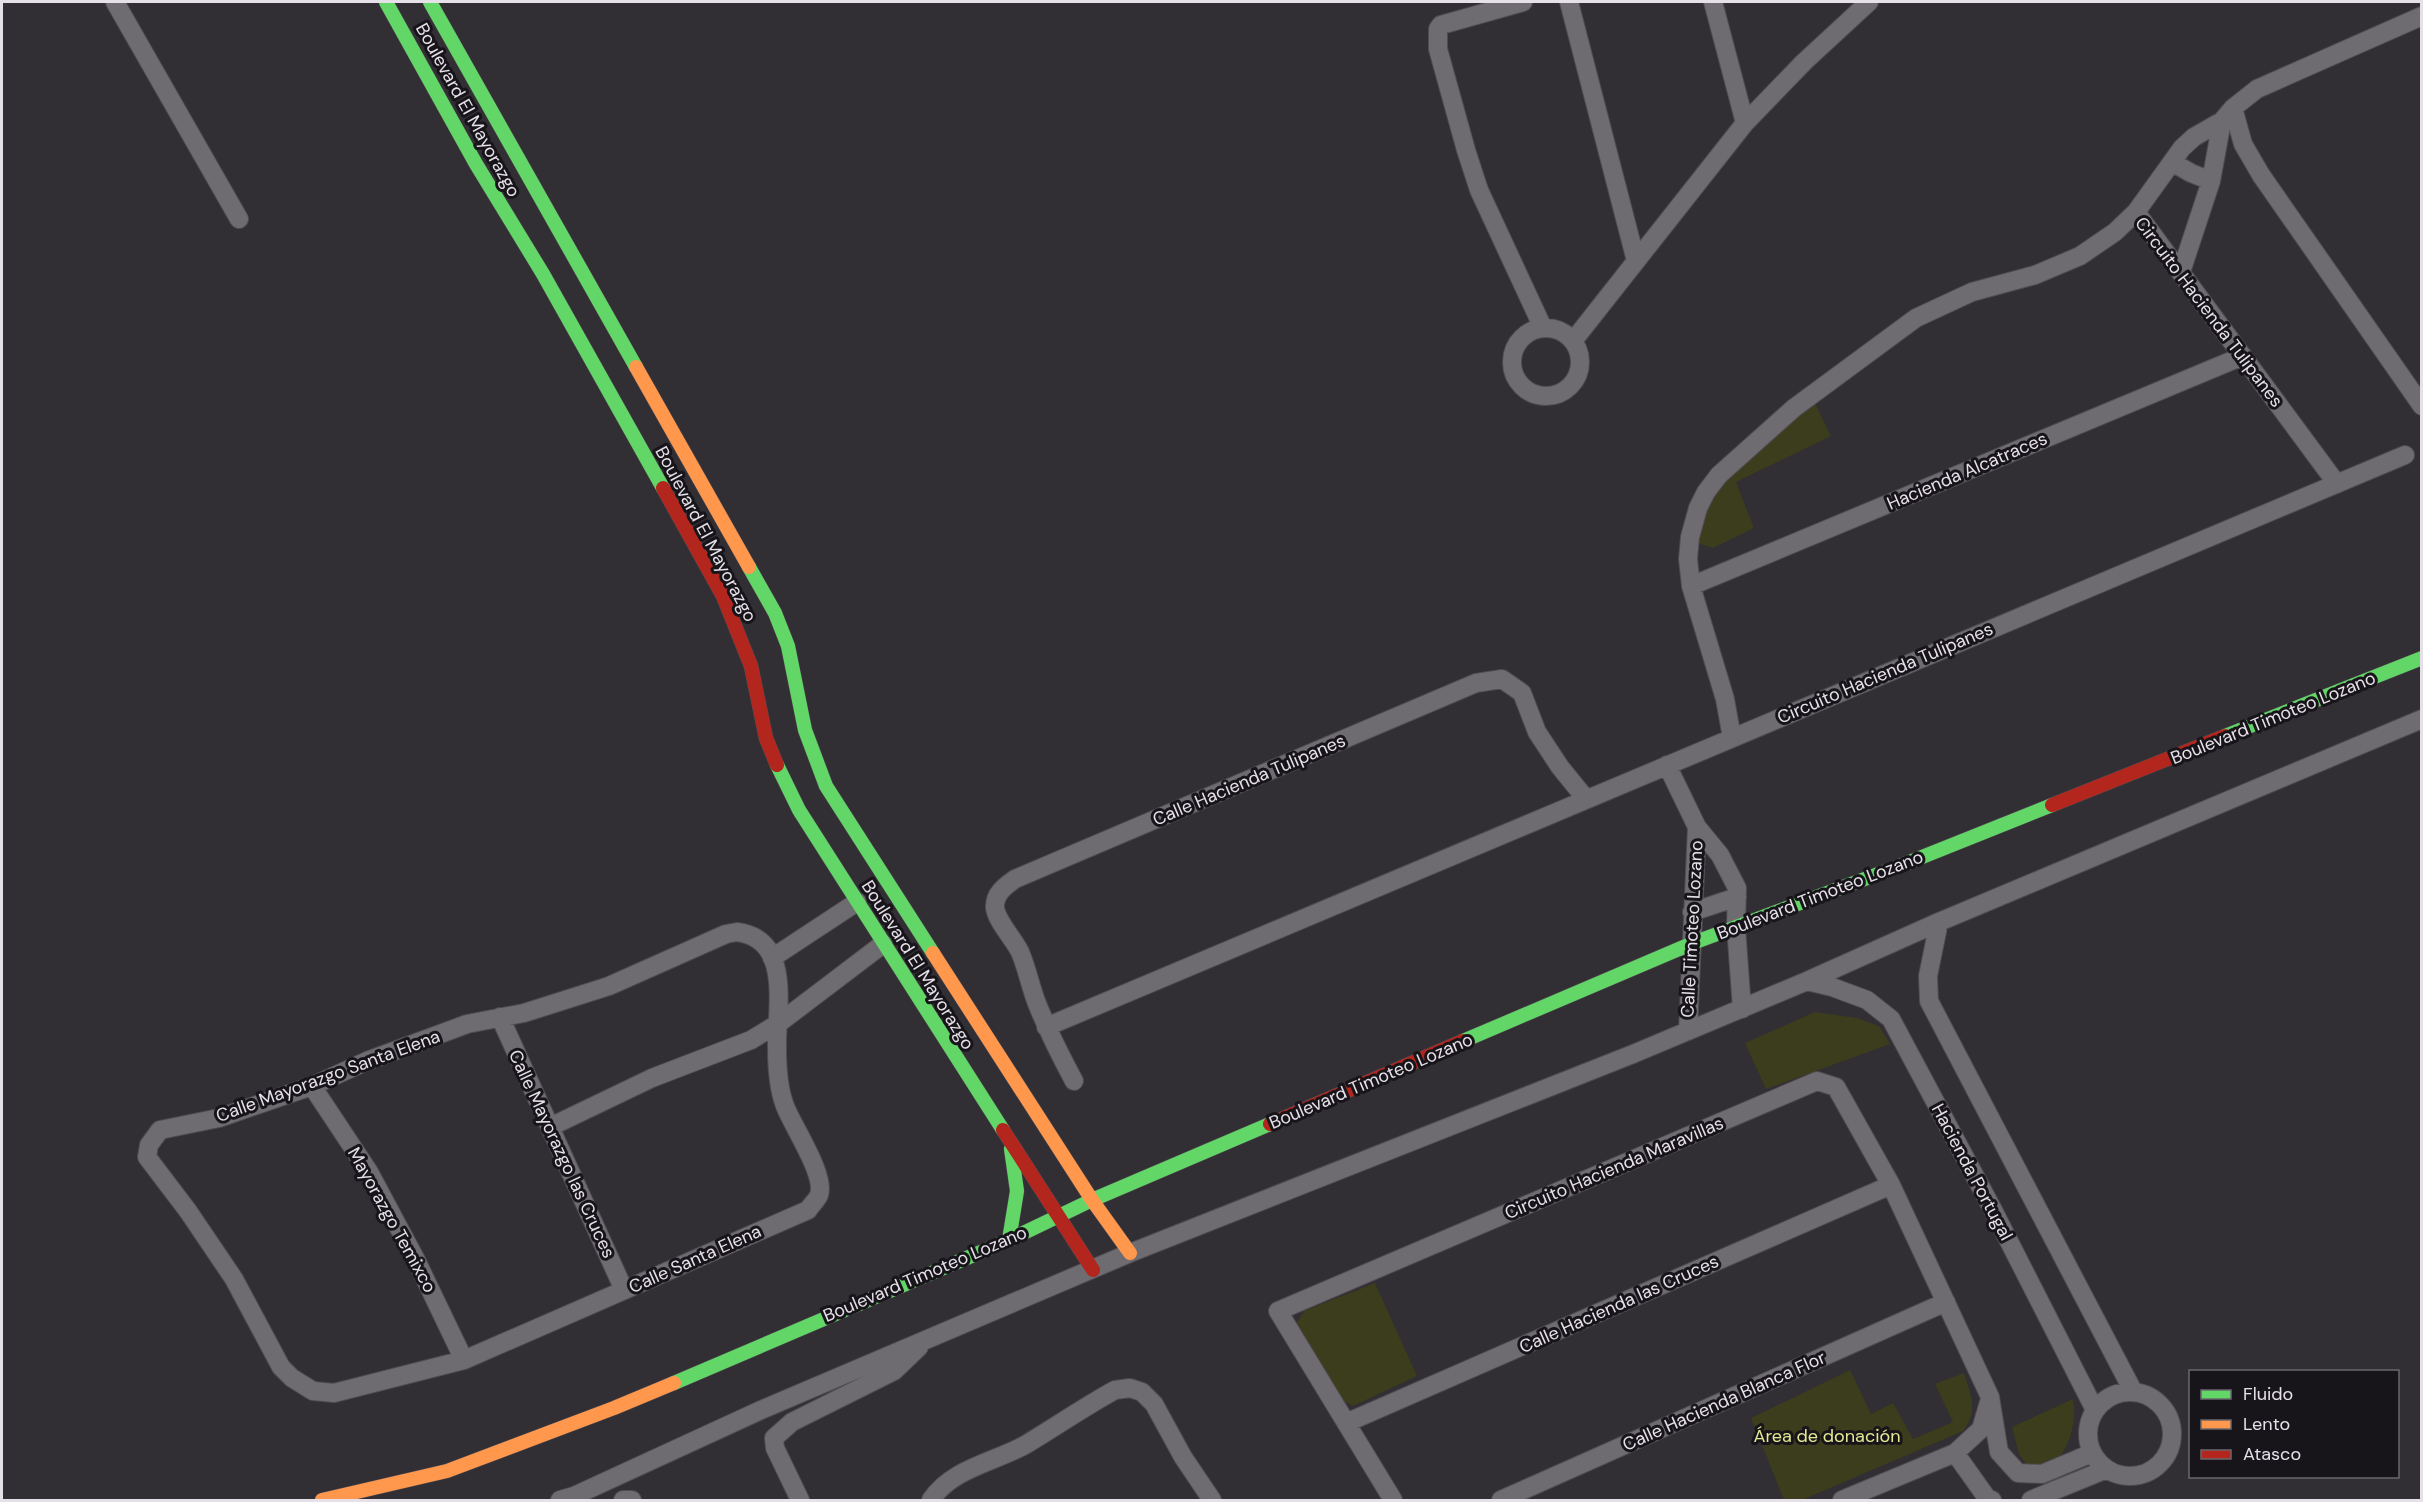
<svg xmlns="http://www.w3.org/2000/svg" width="2423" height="1502" font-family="'DM Sans',sans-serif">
  <rect width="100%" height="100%" fill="#312e34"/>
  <!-- green -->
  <path fill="#3b3d1d" d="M1811 395 1831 436 1736 482 1754 528 1713 548 1700 544 1698 539 1699 525 1716 486Z
    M1815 1012 1857 1018 1879 1026 1890 1044 1766 1089 1745 1043Z
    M1375 1283 1417 1376 1353 1406 1335 1396 1297 1329V1323L1304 1311Z
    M1850 1370 1871 1414 1893 1403 1913 1439 1953 1422 1935 1384 1964 1373C1971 1395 1979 1412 1963 1431L1802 1500H1784L1751 1418Z
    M2073 1399C2077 1419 2070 1458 2047 1465 2042 1467 2034 1466 2028 1466L2019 1454 2012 1427Z"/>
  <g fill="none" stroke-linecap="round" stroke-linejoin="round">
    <defs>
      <path id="street" d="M115 2 239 219
        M1523 2 1441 25 1438 29V49L1466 150 1479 190 1543 328
        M1569 2 1636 261
        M1713 2 1745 123
        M2233 108 2243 144 2261 175 2422 406
        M2172 162 2191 173 2211 181
        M2136 212 2337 484
        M2181 272 2211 181 2222 121
        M1512 362a34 34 0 1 1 68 0a34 34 0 1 1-68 0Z
        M1573 341 1745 123 1804 62 1869 2
        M1691 586 2243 356
        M1732 738 1725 699 1691 586 1688 559 1690 537 1698 508 1706 492 1719 475 1794 408 1916 318 1972 292 2035 275 2080 256 2115 232 2136 212 2182 148 2194 137 2222 121 2233 108 2257 89 2422 16
        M1667 765 1697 827 1720 855 1737 888 1736 927 1742 1009
        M1692 912 1737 897
        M1939 922 1928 976 1929 1001 2133 1391
        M737 932C793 939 776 1010 777 1048 777 1067 778 1088 785 1106 793 1127 826 1175 819 1195 817 1200 811 1205 808 1210L464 1360 334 1393 313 1391 292 1378 281 1367 234 1279 188 1211 147 1157 149 1145 160 1130 219 1118 312 1086 367 1061 467 1024 524 1013 609 986 726 934Z
        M772 958 857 902
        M1807 981 1832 987 1867 1000 1891 1019 1993 1210 2095 1410
        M500 1017 624 1290
        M1046 1027 2405 455
        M1688 1031 1697 827
        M1074 1081C1060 1055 1047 1029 1036 1001 1030 985 1027 968 1020 952 1014 939 997 922 995 908 994 894 1005 886 1015 879L1476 683 1502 679 1522 693 1537 732 1560 767 1586 799
        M312 1086 369 1172 416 1260 464 1360
        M550 1127 652 1078 751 1040 779 1023 883 944
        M2088 1434a42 42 0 1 1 84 0a42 42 0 1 1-84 0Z
        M1346 1423 1891 1185
        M1955 1453 1987 1498 1992 1500
        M560 1500 574 1496 761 1410 1130 1253 1633 1054 1807 981 1939 922 2422 719
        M623 1500H632
        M800 1500 775 1448 774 1438 792 1422 894 1371 919 1347
        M931 1500C951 1469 994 1462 1025 1445 1055 1427 1084 1407 1115 1390L1130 1388 1142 1392 1154 1404 1183 1457 1212 1500
        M1393 1500 1278 1311 1817 1081 1836 1087 1891 1185 1990 1397 1999 1452 2018 1473 2042 1474 2092 1453
        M1501 1500 1946 1302
        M1842 1500 1955 1453 1981 1429 1989 1402
        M2031 1500 2107 1469"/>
      <path id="fast" d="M386 2 476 164 543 274 663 488
        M430 2 636 367
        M749 567 775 613 788 646 805 730 826 786 933 953
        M2225 736 2422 658
        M777 765 799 810 1003 1130
        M1463 1041 1693 943 1897 867 2052 805
        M1009 1240 1017 1191 1011 1149
        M674 1383 1009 1240 1092 1200 1270 1124"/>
      <path id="slow" d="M636 367 749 567
        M933 953 1092 1200 1130 1253
        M322 1500 447 1471 614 1408 674 1383"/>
      <path id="jam" d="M663 488 723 596 751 666 766 738 777 765
        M2052 805 2225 736
        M1270 1124 1463 1041
        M1003 1130 1093 1270"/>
    </defs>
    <!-- street casing -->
    <use href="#street" stroke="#4f4b51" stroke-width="20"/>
    <!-- fast casing -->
    <use href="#fast" stroke="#4f4b51" stroke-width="15"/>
    <!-- slow casing -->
    <use href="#slow" stroke="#4f4b51" stroke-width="15"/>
    <!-- jam casing -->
    <use href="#jam" stroke="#4f4b51" stroke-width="15"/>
    <!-- street -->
    <use href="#street" stroke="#6f6c71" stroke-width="18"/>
    <!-- fast -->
    <use href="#fast" stroke="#63d668" stroke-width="14"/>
    <!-- slow -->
    <use href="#slow" stroke="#ff974d" stroke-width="14"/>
    <!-- jam -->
    <use href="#jam" stroke="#b3261e" stroke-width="14"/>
  </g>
  <g text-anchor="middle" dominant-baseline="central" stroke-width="6" stroke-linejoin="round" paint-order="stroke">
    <!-- street labels -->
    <g font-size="18" fill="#e6e1e9" stroke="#18151a">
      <text transform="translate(468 110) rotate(61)">Boulevard El Mayorazgo</text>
      <text transform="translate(2209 312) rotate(53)">Circuito Hacienda Tulipanes</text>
      <text transform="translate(1967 471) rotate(-23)">Hacienda Alcatraces</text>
      <text transform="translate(706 534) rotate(62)">Boulevard El Mayorazgo</text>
      <text transform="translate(1885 673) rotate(-23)">Circuito Hacienda Tulipanes</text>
      <text transform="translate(2273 718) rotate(-22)">Boulevard Timoteo Lozano</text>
      <text transform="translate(1249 780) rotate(-23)">Calle Hacienda Tulipanes</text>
      <text transform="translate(1820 895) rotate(-21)">Boulevard Timoteo Lozano</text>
      <text transform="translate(1692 929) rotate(-87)">Calle Timoteo Lozano</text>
      <text transform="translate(918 965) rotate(58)">Boulevard El Mayorazgo</text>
      <text transform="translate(328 1076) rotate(-20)">Calle Mayorazgo Santa Elena</text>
      <text transform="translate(1371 1081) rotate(-23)">Boulevard Timoteo Lozano</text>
      <text transform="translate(562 1154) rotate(65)">Calle Mayorazgo las Cruces</text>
      <text transform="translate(1614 1168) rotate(-23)">Circuito Hacienda Maravillas</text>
      <text transform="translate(1972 1172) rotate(62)">Hacienda Portugal</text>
      <text transform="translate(392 1220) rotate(61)">Mayorazgo Temixco</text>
      <text transform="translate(695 1259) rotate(-24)">Calle Santa Elena</text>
      <text transform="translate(925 1274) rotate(-23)">Boulevard Timoteo Lozano</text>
      <text transform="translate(1619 1304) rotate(-24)">Calle Hacienda las Cruces</text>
      <text transform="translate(1724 1401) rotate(-24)">Calle Hacienda Blanca Flor</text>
    </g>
    <!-- park labels -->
    <g font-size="18" fill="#e1e992" stroke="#18151a">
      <text x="1827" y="1436">Área de donación</text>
    </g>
  </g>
  <!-- border -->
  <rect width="2423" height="1502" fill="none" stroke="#e6e1e9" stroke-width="6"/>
  <!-- legend -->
  <rect x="2189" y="1370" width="210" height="108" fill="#18151a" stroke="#6a676d" stroke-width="1.5"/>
  <rect x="2201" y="1390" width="30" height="9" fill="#63d668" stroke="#6a676d" stroke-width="1.5"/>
  <text x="2243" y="1400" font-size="18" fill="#e6e1e9">Fluido</text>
  <rect x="2201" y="1420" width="30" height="9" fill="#ff974d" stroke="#6a676d" stroke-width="1.5"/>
  <text x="2243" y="1430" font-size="18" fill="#e6e1e9">Lento</text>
  <rect x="2201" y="1450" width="30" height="9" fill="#b3261e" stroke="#6a676d" stroke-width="1.5"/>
  <text x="2243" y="1460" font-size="18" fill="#e6e1e9">Atasco</text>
</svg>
